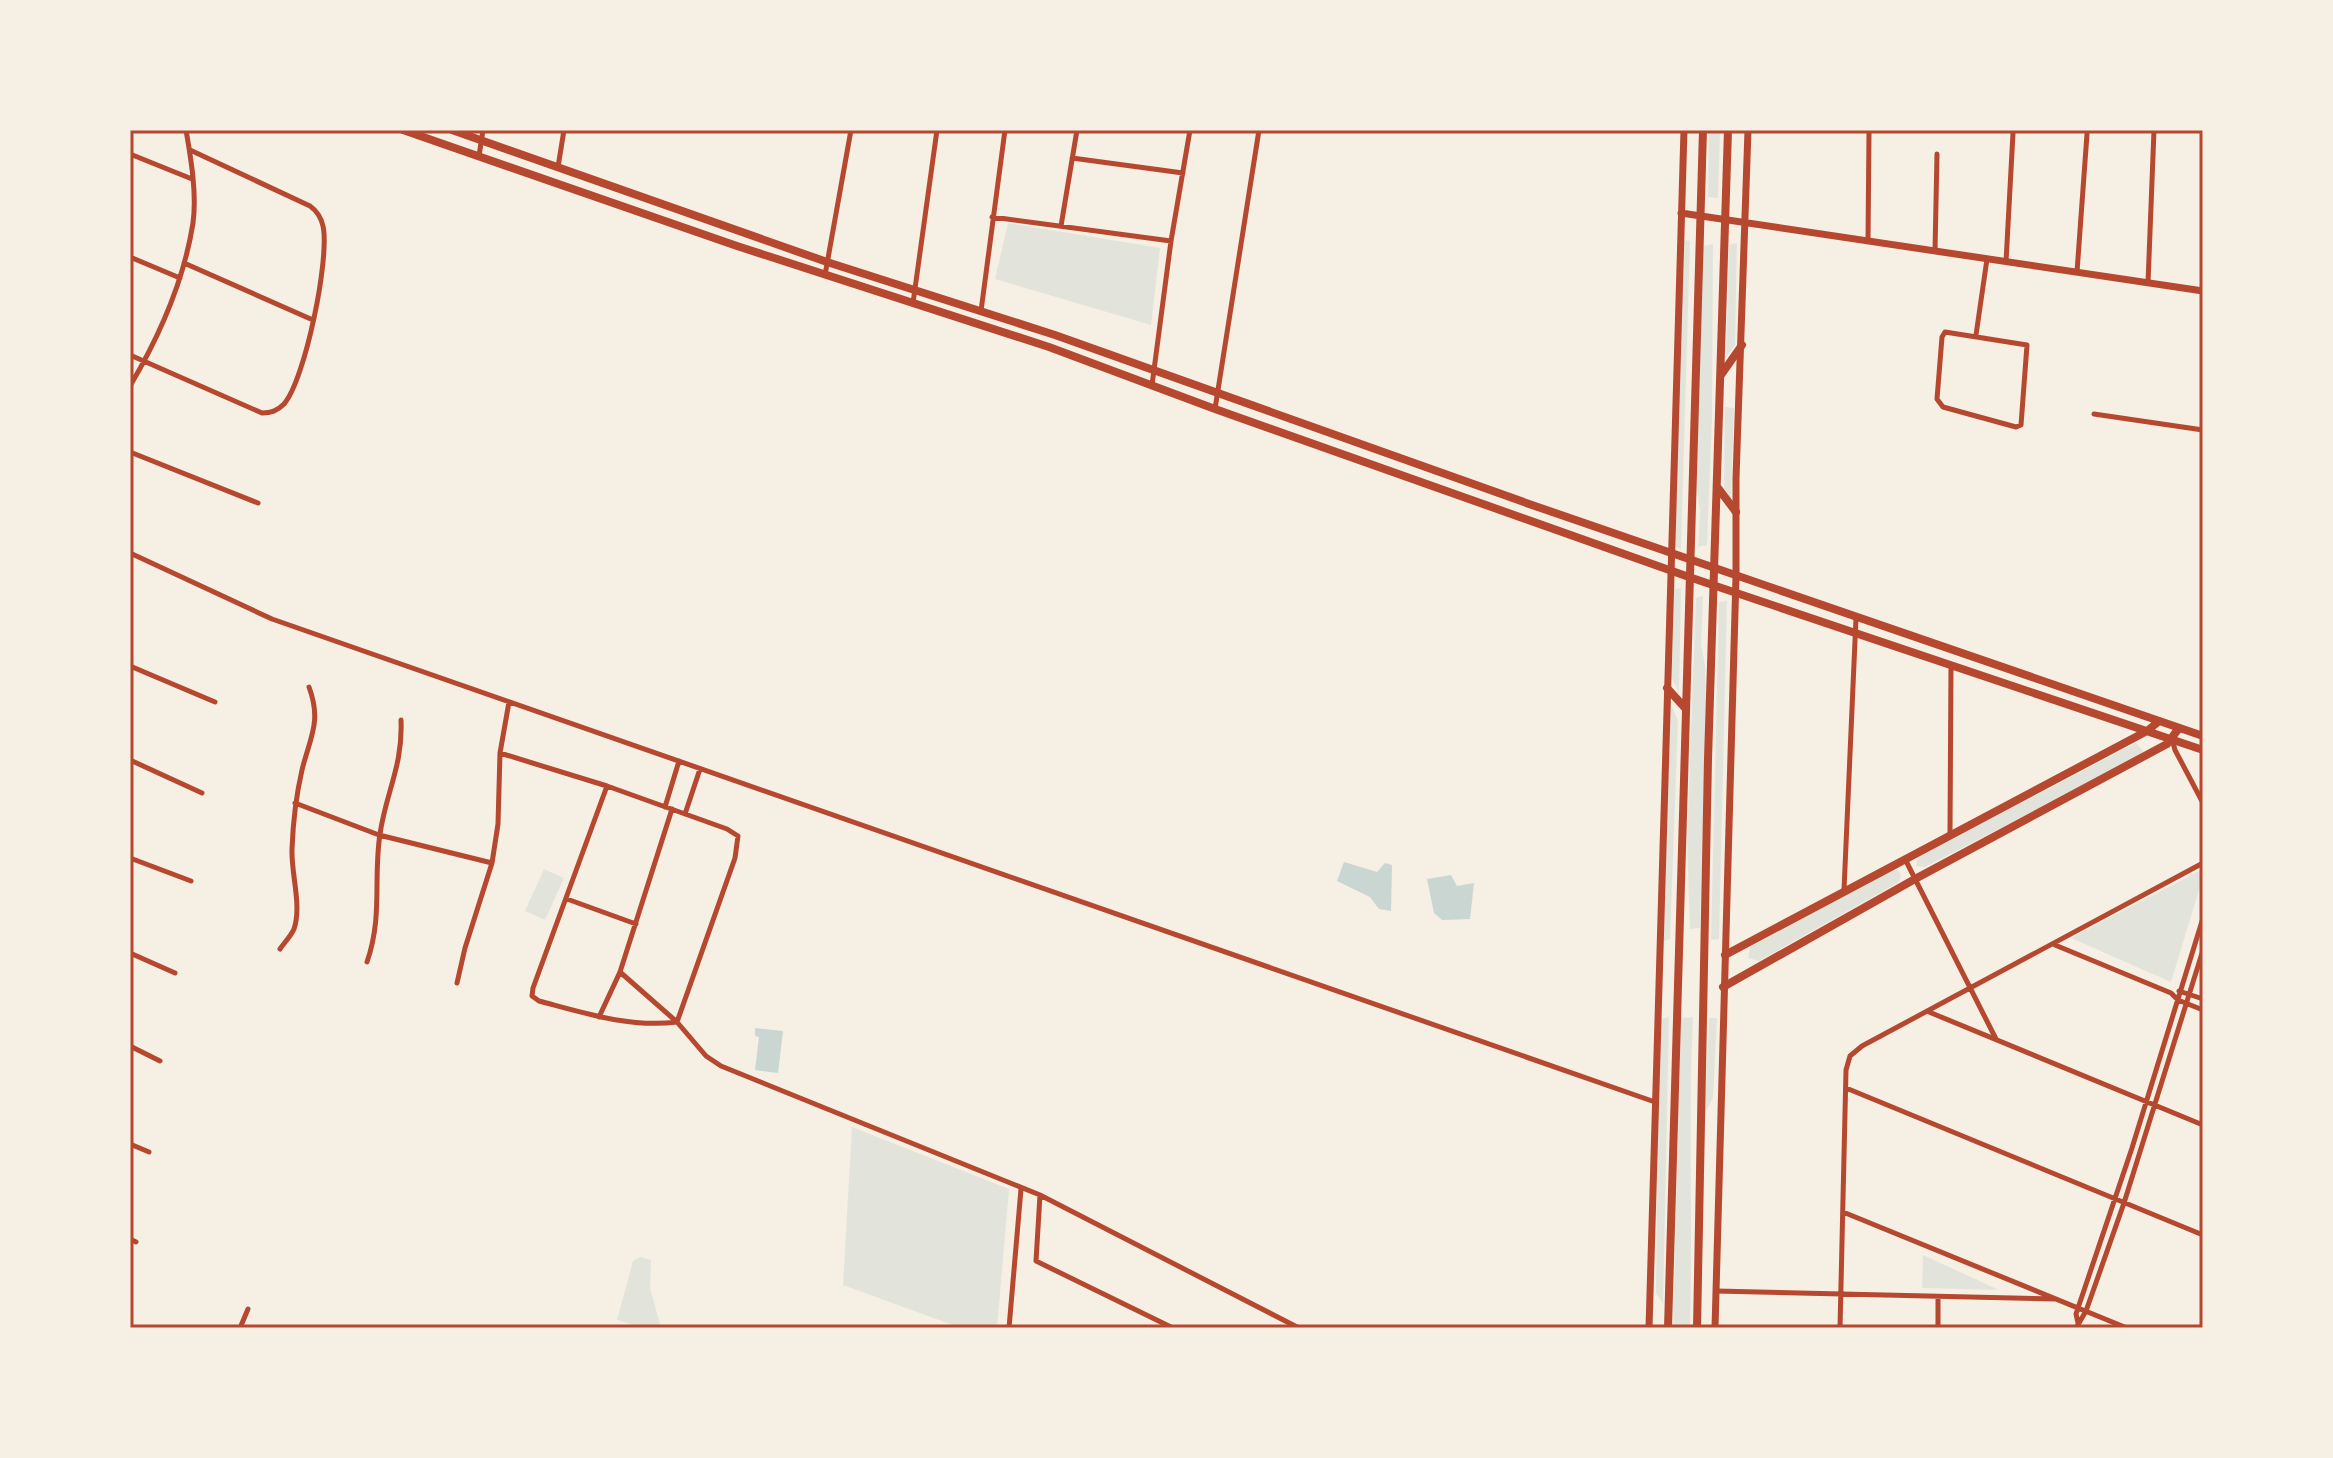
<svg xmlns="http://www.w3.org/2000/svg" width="2333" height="1458" font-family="Signika,sans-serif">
  <rect width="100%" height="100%" fill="#f6efe4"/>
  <!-- green -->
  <path fill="#e2e4dc" d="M1709 130H1720L1718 198 1708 197Z
    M1008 223 1160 248 1151 325 995 279Z
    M1683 240 1690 241 1681 549 1675 547Z
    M1737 243 1735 345 1726 357 1729 245Z
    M1713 244 1712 419 1707 545 1698 547 1700 511 1696 482 1699 247Z
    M1725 407 1734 408 1731 499 1724 488Z
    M1681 588 1679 694 1672 678 1674 590Z
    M1703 596 1701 645 1705 665 1706 705 1700 928 1690 929 1687 840 1696 598Z
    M1727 601 1719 939 1711 940 1719 602Z
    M1670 701 1678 721 1670 939 1664 941Z
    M2136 743 2143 751 2140 756 1925 867 1916 866 1918 857Z
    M544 869 564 878 545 920 525 911Z
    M2203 869V877L2171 982 2071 938Z
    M1893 870H1898L1901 875 1899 882 1759 961 1748 958 1750 947Z
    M1669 1017 1663 1304 1656 1293 1659 1020Z
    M1693 1017C1688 1120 1693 1224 1690 1328H1673L1681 1018Z
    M1709 1018H1717L1713 1098 1705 1112Z
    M852 1127 1009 1189 997 1328H961L843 1285Z
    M1923 1255 1999 1290 1922 1288Z
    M640 1257 651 1260 650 1288 661 1328H644L617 1320 633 1261Z"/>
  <!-- water -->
  <path fill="#c9d6d2" d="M1344 862 1377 872 1385 863 1392 865 1391 911 1379 909 1370 897 1337 881Z
    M1451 875 1457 886 1474 883 1470 919 1442 920 1434 913 1427 879Z
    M755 1028 783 1031 778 1073 755 1070 759 1037 755 1036Z"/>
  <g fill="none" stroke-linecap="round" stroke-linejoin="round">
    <!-- minor -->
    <path stroke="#b5482f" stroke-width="5" d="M130 154 192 179
      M479 156 483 130
      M1072 158 1183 173
      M558 167 564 130
      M992 217 1171 241
      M1061 226 1077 130
      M1868 241 1869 132
      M1935 251 1937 154
      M130 257 180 278
      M2006 262 2013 133
      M184 263 313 320
      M2077 272 2087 134
      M825 275 851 130
      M2148 283 2154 130
      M913 303 937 130
      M981 311 1005 130
      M1945 332 2027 345 2021 425 2016 427 1943 407 1937 399 1942 337Z
      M1976 335 1987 259
      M130 355 262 413C271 413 277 411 284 404 305 380 330 258 323 226 321 217 317 211 310 206L190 150
      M1152 385 1171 241 1190 130
      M130 386C159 337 184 280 193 223 197 194 191 159 186 130
      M1215 409 1259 130
      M2094 414 2203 430
      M130 452 258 503
      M130 553 272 619 1655 1102
      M130 666 215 702
      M2172 739 2175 750 2203 803
      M500 753 607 786 727 829 738 836 735 858 677 1022C630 1028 584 1013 539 1001L532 996 533 988 607 786
      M130 760 202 793
      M295 803 379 835 492 863
      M665 807 679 761
      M685 814 700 769
      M1950 834 1951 665
      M130 858 191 881
      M1905 859 1996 1039
      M1844 890 1856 618
      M567 899 636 924
      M2055 945 2171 993 2178 1000 2203 1010
      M280 949C284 943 291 936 294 929 302 905 291 874 292 849 293 823 296 796 302 770 310 737 322 722 309 687
      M130 953 175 973
      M367 962C383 916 373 879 380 834 386 792 403 766 401 720
      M620 972 677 1022 706 1056 721 1066 1040 1195 1299 1328
      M457 983 465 948 492 863 498 824 500 753 509 702
      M2179 991 2203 999
      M1929 1012 2203 1125
      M599 1017 620 972 672 809
      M130 1046 160 1061
      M1846 1088 2203 1235
      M130 1144 149 1152
      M1040 1195 1036 1261 1173 1328
      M1843 1212 2127 1328
      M130 1239 136 1242
      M1716 1291 2056 1299
      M2078 1323 2076 1314 2132 1148 2203 918
      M240 1328 248 1309
      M1009 1328 1021 1189
      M1840 1328 1846 1070 1850 1056 1862 1046 2203 863
      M1938 1328V1297
      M2076 1328 2086 1311 2124 1203 2203 950"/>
    <!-- tertiary -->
    <path stroke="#b5482f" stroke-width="7" d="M1681 213 2203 291
      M1649 1328 1684 130
      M1715 1328 1736 576V478L1748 130"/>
    <!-- secondary -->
    <path stroke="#b5482f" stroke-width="8" d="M403 130 737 246 1049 347 1215 409 1689 577 2203 750
      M452 130 827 262 1055 335 1532 505 2203 736
      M1725 955 2147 731 2158 722
      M1723 987 1915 879 2167 744 2179 728"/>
    <!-- primary -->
    <path stroke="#b5482f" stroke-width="8" d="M1721 375 1742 345
      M1718 488 1736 512
      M1667 688 1686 709
      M1668 1328 1703 130
      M1697 1328 1708 759 1728 130"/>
  </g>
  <!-- border -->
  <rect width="2333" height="1458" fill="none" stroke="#f6efe4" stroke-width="264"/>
  <rect x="132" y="132" width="2069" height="1194" fill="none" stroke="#b5482f" stroke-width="3"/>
</svg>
